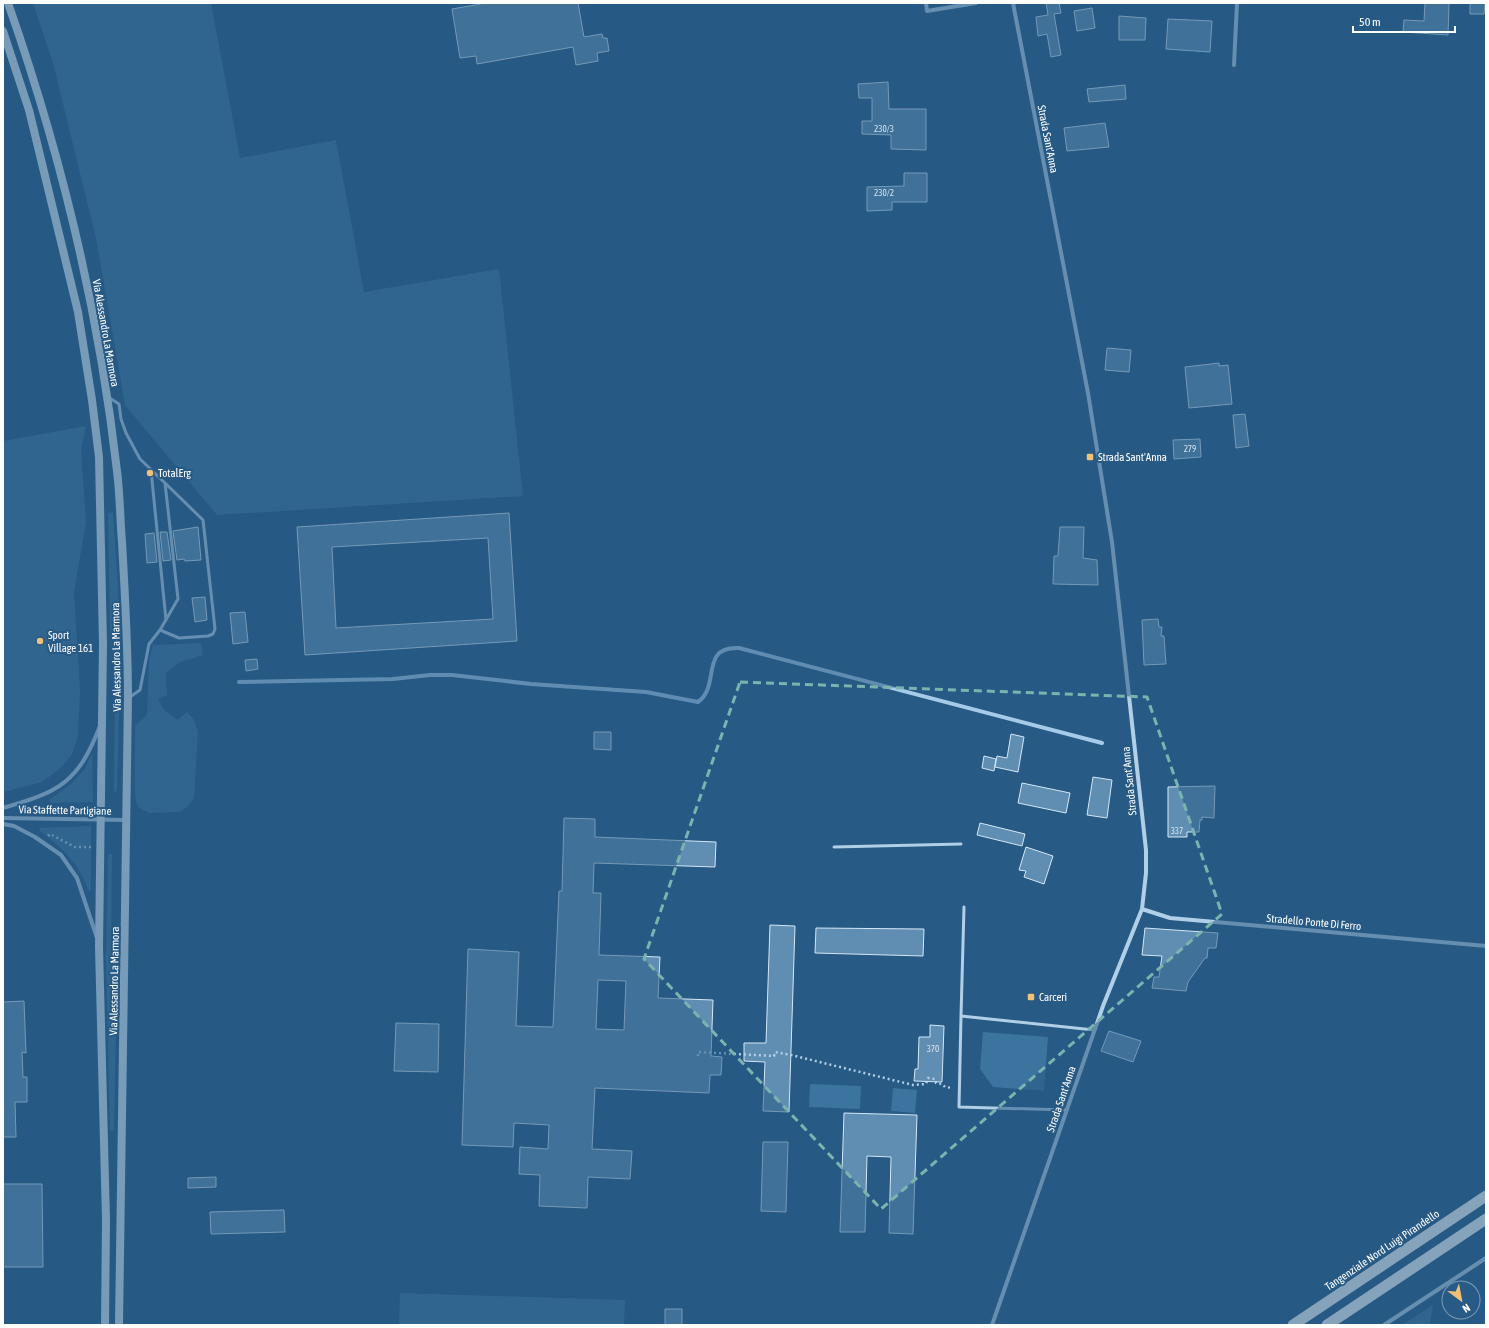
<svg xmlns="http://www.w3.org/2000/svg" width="1489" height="1328" font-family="'Asap Condensed',sans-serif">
  <rect width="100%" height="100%" fill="#275a84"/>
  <!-- green -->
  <path fill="#3c74a0" d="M33 3H211L240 158 336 140 364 292 499 269 523 496 217 515 125 405 96 238 53 63Z
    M86 426 81 450 86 522 74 592 80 691 78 736 72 754 61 768 42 782 3 792V441Z
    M113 512 121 636 117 789 115 793 114 792 115 677 110 629 108 513Z
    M201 643 203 655 180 662 166 673 167 695 158 699 165 711 178 720 187 712 194 720 198 732 194 798 186 808 179 812 149 813 138 807 135 797V726L147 715 149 660 153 645Z
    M92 754 93 802 51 803 49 800 71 784 84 770Z
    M91 826V891H89C78 863 64 849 40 831L39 828Z
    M108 854H112L111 963 116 1019 114 1131H110L106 959Z
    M983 1032 1048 1037 1044 1091 993 1087 980 1069Z
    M810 1084 861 1086 860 1109 809 1107Z
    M893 1088 917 1090 915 1113 891 1111Z
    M400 1293 625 1300 624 1325H399Z
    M1433 1305 1430 1325H1402Z"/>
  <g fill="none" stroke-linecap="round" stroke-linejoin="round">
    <!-- stream -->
    <path stroke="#a6cbe8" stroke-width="4" d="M239 682 393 679 430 675H452L531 684 646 692 698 702C721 686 699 646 739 648L1102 743"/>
  </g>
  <!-- building -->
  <path fill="#608eb3" stroke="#d4e7f6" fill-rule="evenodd" d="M486 3H578L584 37 602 34 603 38H607L609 51 597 53 598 61 576 65 573 47 477 64 476 56 460 58 452 9Z
    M1046 3H1059L1061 13 1054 14 1061 55 1051 57 1047 34 1038 36 1036 17 1048 15Z
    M1425 3H1449L1448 35 1403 32 1404 20 1424 21Z
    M1470 3H1485L1484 14H1470Z
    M1092 8 1095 28 1077 31 1074 11Z
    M1119 16 1146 18 1145 40H1119Z
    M1168 19 1212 21 1210 52 1166 49Z
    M888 82 889 109H926V150L891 149V135L862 134V121H872V98H859L858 84Z
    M1125 85 1126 99 1089 102 1087 89Z
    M1105 123 1109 147 1067 151 1064 128Z
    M904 173H927V202H892V210L867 211V187L904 186Z
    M1107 348 1131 350 1129 372 1105 370Z
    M1219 363V366L1228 365 1232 404 1189 408 1185 367Z
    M1245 414 1249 446 1236 448 1233 415Z
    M1200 439 1201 457 1174 459 1173 440Z
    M509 513 517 641 305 655 297 527ZM488 538 493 619 336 628 332 547Z
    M198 527 201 560 185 561 184 559 177 560 173 531Z
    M1060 527H1084L1083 558 1097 560 1098 585 1053 584 1054 556H1058Z
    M160 532H167L171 560 163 561Z
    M154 533 157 562 147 563 145 534Z
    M205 597 207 620 195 622 192 598Z
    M245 612 248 642 233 644 230 613Z
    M1158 619 1159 627H1162L1161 636H1164L1166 664 1144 665 1142 620Z
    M257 659 258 669 246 671 245 660Z
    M594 732H611V750L594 749Z
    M1011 734 1024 737 1018 772 995 767 997 756 1007 758Z
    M984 756 996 759 994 771 982 768Z
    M1093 777 1112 780 1107 818 1087 815Z
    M1022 783 1070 793 1066 813 1018 803Z
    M1215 786 1214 818 1202 817V820H1200L1199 832H1187V837H1168V787Z
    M564 818 595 819V837L716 842 715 867 594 863 593 893H601L599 955 660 957 658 998 713 1000 711 1056 722 1057 721 1075H710L709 1093 595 1088 592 1149 632 1151 630 1179 588 1177 587 1208 539 1206 540 1175 519 1174 520 1147 548 1149 549 1125 514 1123 513 1147 462 1145 468 949 519 952 516 1026 553 1027 559 891H562ZM598 980 626 981 624 1030 596 1029Z
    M980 823 1025 834 1022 846 977 835Z
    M1026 847 1053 856 1044 884 1024 877 1026 871 1019 870Z
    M770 925 795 926 789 1112 763 1111 765 1062 744 1061V1043H766Z
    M816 928 924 929 923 956 815 953Z
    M1145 928 1218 933 1216 948H1208L1207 958H1205L1188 982 1186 991 1152 988 1154 977H1159L1162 956 1142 955Z
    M24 1001 26 1053 22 1052 23 1077H27V1102H15L16 1137H3V1002Z
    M396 1023 439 1024 438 1072 394 1071Z
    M930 1025 944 1026 942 1082 914 1081 915 1069H918L919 1037H930Z
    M1109 1031 1141 1041 1133 1062 1101 1051Z
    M844 1113 917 1115 913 1234 889 1233 891 1157 867 1156 865 1232H840Z
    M763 1142H788L786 1212 761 1211Z
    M216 1177V1187L188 1188V1178Z
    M3 1184H42L43 1267H3Z
    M284 1210 285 1232 211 1234 210 1212Z
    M665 1309H682V1325H665Z"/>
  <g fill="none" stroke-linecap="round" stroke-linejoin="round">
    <!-- path -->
    <path stroke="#b1cfe7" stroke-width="2.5" stroke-dasharray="2 3" stroke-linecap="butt" d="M48 836 50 834 75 847H91
      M698 1056V1052L774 1056 775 1052 791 1055 913 1085 926 1084 928 1078 935 1079 936 1083 942 1084 945 1087 953 1088"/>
    <!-- service -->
    <path stroke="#b1cfe7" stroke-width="3" d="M108 397 119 404 121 419 126 433 140 459 165 483 178 599 160 630 149 644 140 690 130 697
      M151 470 166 620
      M160 630 179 638 208 636 213 634 215 629 203 520 165 483
      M834 847 961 844
      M961 1016 964 907
      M1067 1110 959 1107 961 1016 1094 1030"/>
    <!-- minor -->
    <path stroke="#b1cfe7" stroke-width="4" d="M926 3 927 11 976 3
      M1234 65 1237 3
      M3 808C59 792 78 783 100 726
      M3 818 127 820
      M3 824 14 826 35 837 61 855 77 878 97 938
      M1142 909 1170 918 1486 946
      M992 1325 1103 1006 1142 909 1146 873V850L1112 542 1088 393 1013 3
      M1384 1325 1486 1258"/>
    <!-- secondary -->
    <path stroke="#dbeaf7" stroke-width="8" d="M8 3C61 154 99 312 117 471 120 494 120 518 122 542 125 594 128 646 128 698L119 1325
      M3 31 29 110 78 312 92 400 99 457 103 644 99 947 106 1220 105 1325"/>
    <!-- trunk -->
    <path stroke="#f9fcfe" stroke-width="11" d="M1293 1325 1486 1196
      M1327 1325 1486 1219"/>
  </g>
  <!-- marked area -->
  <path d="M0 0H1489V1328H0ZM740 682 1147 697 1222 914 881 1209 644 959Z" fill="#275a84" fill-opacity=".55" fill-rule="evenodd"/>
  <path fill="none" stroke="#7bb4af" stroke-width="3" stroke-dasharray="8 5" stroke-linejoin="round" d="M740 682 1147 697 1222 914 881 1209 644 959Z"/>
  <!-- markers -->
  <g fill="#efc077" stroke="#275a84" stroke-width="1.5">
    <rect x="1086" y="453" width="8" height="8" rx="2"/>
    <circle cx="150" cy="473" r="4"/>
    <circle cx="40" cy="641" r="4"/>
    <rect x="1027" y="993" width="8" height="8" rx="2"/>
  </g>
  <g text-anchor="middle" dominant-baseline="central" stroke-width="4" stroke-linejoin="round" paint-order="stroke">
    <!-- number labels -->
    <g font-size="9" fill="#d7e3ec">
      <text x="884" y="129">230/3</text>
      <text x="884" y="193">230/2</text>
      <text x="1190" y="449">279</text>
      <text x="1177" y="831">337</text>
      <text x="933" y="1049">370</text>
    </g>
    <!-- street labels -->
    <g font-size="11" fill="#fff" stroke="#275a84">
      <text transform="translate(1048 139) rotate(79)">Strada Sant'Anna</text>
      <text transform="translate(106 333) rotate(80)">Via Alessandro La Marmora</text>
      <text transform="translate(116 657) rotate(-91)">Via Alessandro La Marmora</text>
      <text transform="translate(1129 781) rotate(-96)">Strada Sant'Anna</text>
      <text transform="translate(65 810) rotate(1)">Via Staffette Partigiane</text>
      <text transform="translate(1314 922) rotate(5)">Stradello Ponte Di Ferro</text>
      <text transform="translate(114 981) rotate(-89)">Via Alessandro La Marmora</text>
      <text transform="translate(1061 1099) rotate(-71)">Strada Sant'Anna</text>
      <text transform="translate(1382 1250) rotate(-34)">Tangenziale Nord Luigi Pirandello</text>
    </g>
    <!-- poi labels -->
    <g font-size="11" fill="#fff" stroke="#275a84" text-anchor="start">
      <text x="1098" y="457">Strada Sant'Anna</text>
      <text x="158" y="473">TotalErg</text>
      <text x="48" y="635">Sport<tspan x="48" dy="13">Village 161</tspan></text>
      <text x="1039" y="997">Carceri</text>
    </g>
  </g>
  <!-- border -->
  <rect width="1489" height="1328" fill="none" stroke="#ffffff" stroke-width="8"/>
  <!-- north arrow -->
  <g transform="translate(1461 1300) rotate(148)"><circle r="19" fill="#275a84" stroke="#7d9cb5"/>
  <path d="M0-3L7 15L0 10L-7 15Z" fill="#efc077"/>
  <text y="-6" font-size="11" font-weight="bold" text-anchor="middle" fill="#ffffff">N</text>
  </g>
  <!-- scale -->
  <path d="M1353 26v6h102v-6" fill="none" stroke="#ffffff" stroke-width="2"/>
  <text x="1359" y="26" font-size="12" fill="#ffffff" stroke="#275a84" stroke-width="3" paint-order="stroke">50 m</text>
</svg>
